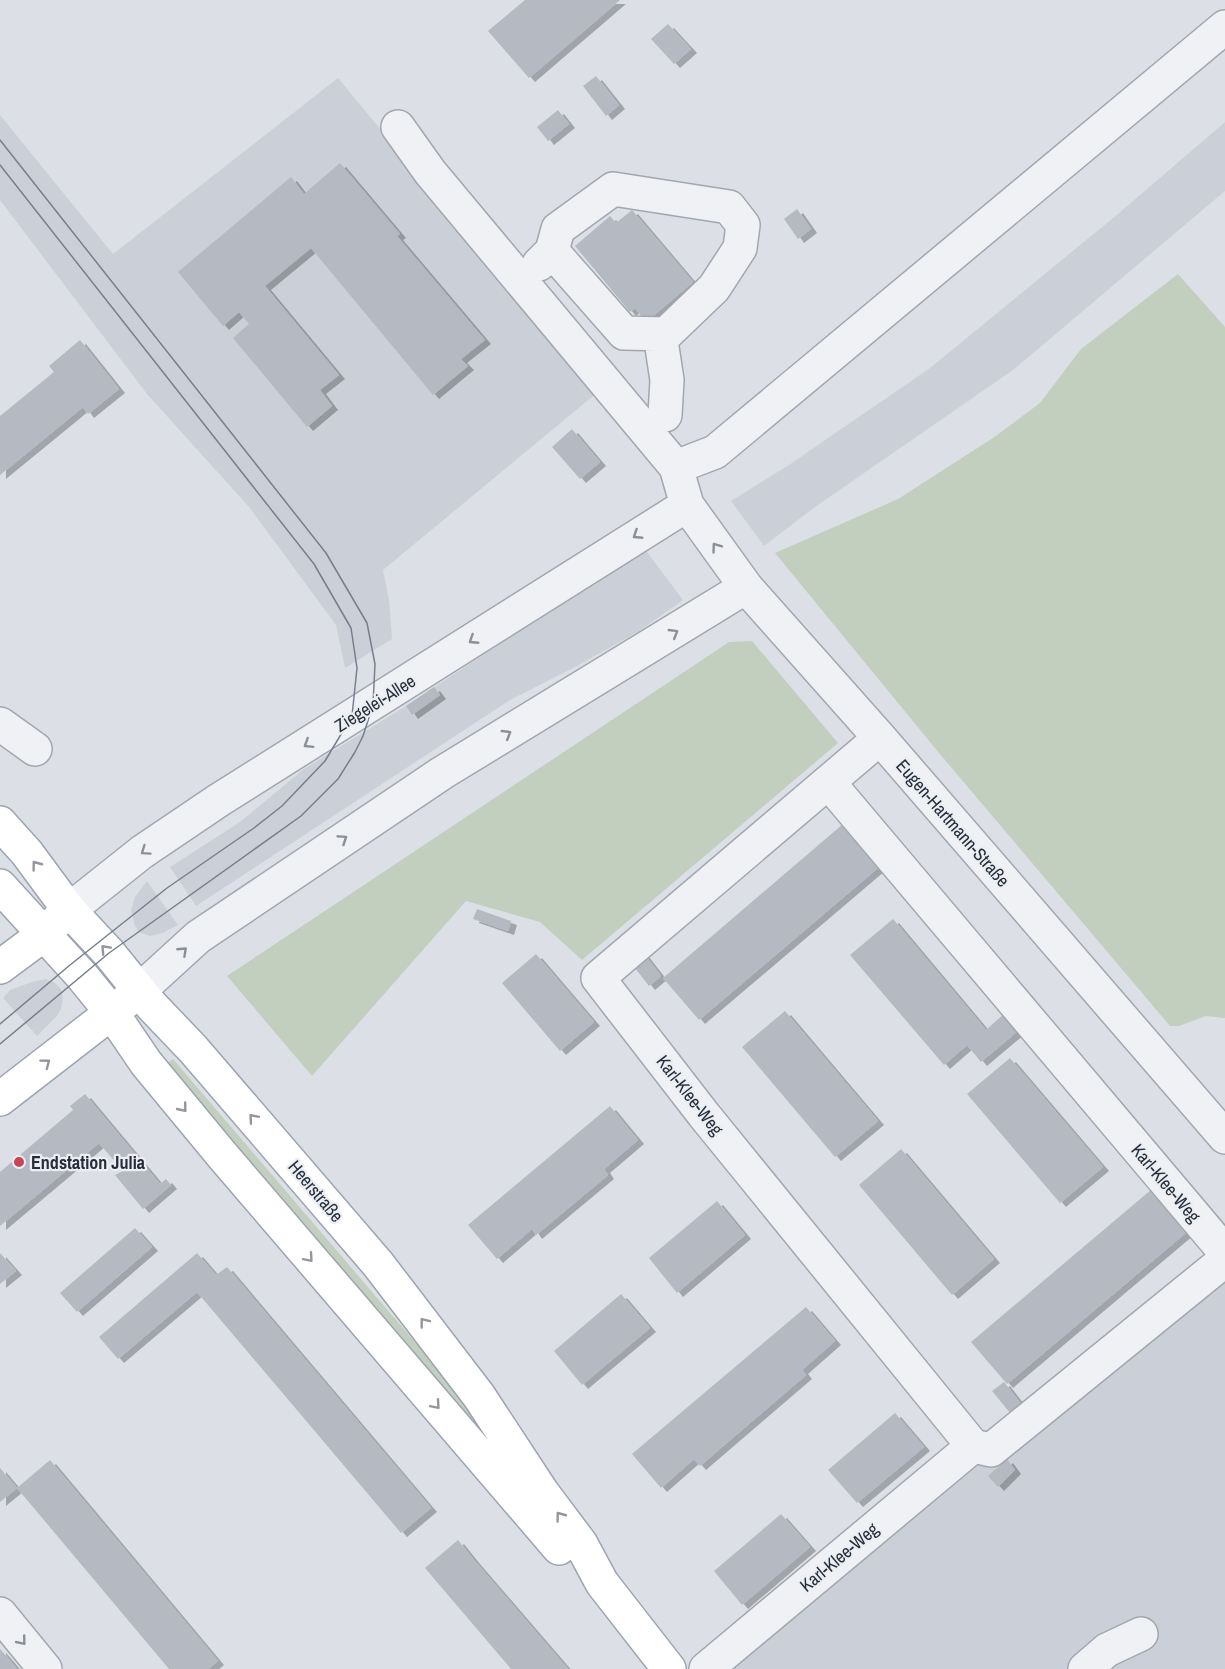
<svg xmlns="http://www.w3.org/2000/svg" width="1225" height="1669" font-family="'Archivo Narrow',sans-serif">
  <defs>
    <filter id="shadow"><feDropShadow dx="6" dy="4" stdDeviation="0" flood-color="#0004"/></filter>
  </defs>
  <rect width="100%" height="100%" fill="#dce0e6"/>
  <!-- built -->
  <path fill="#cbcfd7" d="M338 78 598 392 383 570 389 600 392 639 345 668 336 625 249 507 147 394 0 200V115L113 254Z
    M1225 122V191L1013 370 815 507 764 546 731 501 789 465 930 368 1118 214Z
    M644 548 683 600 639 631 579 665 510 700 196 906 170 867 240 822 304 769 406 706Z
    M147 881 178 925 163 933 150 936 139 932 135 926 131 910 135 897Z
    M46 979 55 983 61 989 63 998 61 1009 56 1017 37 1036 3 998 10 990 18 987 32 982Z
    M1225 1247V1669H707Z"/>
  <!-- green -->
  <path fill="#c2cfbe" d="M1178 274 1225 327V1018L1206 1016 1179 1026H1170L939 753 775 553 898 499 993 438 1040 403 1081 349Z
    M752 641 838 743 582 960 540 922 466 901 312 1076 227 976 729 642Z
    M173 1059 473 1410 520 1486 165 1065Z"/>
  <!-- building -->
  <path fill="#b4b9c2" filter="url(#shadow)" d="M525 0H620L529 78 488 31Z
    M668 24 691 49 674 64 651 39Z
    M596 76 619 105 606 116 583 86Z
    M558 110 569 124 548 141 537 127Z
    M340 163 400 234 397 236 485 340 461 359 468 366 433 395 311 248 265 286 339 375 320 390 332 406 307 427 233 338 249 324 239 312 223 326 178 272 291 177 304 194Z
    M797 209 811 229 798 239 784 219Z
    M632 210 693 282 646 322 635 308 630 312 575 246 610 216 616 223Z
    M80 340 119 389 88 414 83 407 0 475V416L54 372 49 366Z
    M572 429 600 462 580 479 552 447Z
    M434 687 440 695 412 715 406 706Z
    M843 824 879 867 699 1020 663 978Z
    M477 909 511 921 508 931 473 919Z
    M893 919 986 1030 1005 1013 1019 1030 981 1062 967 1045 944 1065 850 955Z
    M643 953 661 976 649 986 631 963Z
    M536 954 594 1022 560 1051 502 983Z
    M785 1011 878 1121 835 1157 742 1047Z
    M1010 1058 1103 1167 1060 1203 967 1094Z
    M85 1094 160 1184 166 1179 171 1185 143 1209 115 1175 123 1171 99 1143 0 1226V1172L73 1110 70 1106Z
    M610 1106 638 1140 604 1169 608 1175 536 1235 532 1229 497 1259 468 1225Z
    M901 1149 994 1259 952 1295 859 1185Z
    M1152 1189 1188 1231 1007 1384 971 1342Z
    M717 1201 745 1235 677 1293 649 1258Z
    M135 1228 152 1247 77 1312 60 1293Z
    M0 1253 16 1271 0 1284Z
    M197 1253 216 1275 227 1267 431 1508 401 1533 197 1292 118 1359 99 1337Z
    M621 1294 650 1328 582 1385 554 1351Z
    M806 1307 835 1341 802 1370 806 1375 700 1466 694 1459 661 1488 632 1454Z
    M1004 1382 1022 1405 1011 1414 992 1391Z
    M895 1413 924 1447 857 1503 828 1470Z
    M1007 1459 1015 1470 998 1487 988 1476Z
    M50 1460 218 1661 208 1669H169L17 1488Z
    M0 1468 17 1488 0 1502Z
    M781 1514 810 1547 742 1605 714 1571Z
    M458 1540 474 1560 568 1669H511L442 1588 425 1568Z
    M0 1649 8 1658 17 1669H0Z"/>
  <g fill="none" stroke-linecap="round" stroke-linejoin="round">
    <defs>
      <path id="minor" d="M398 127 430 172 676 467 687 505 746 587 880 738 1225 1137
        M539 264 552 251 558 229 613 189 729 207 743 225 740 248 714 288 666 334 624 333 552 251
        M660 334 667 380 665 415
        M676 467 715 452 1225 27
        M0 724 35 749
        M829 783 1225 1252
        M69 910 142 852 219 800 687 505
        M140 990 198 937 442 773 746 587
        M973 1446 991 1450 1225 1260
        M0 1614 45 1669
        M706 1669 973 1446 704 1115 598 978 880 738
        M1085 1669 1107 1650 1141 1634"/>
      <path id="major" d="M0 823 27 853 69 910 109 953 151 1005 193 1049 378 1264 479 1396 542 1492 581 1544 602 1583 669 1669
        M0 886 82 976 112 1013 146 1063 222 1155 559 1548
        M0 967 43 935 59 919
        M0 1099 129 999"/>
    </defs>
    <!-- minor casing -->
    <use href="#minor" stroke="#a2a7af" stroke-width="36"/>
    <!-- major casing -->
    <use href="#major" stroke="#9ca4b1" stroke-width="36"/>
    <!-- minor -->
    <use href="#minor" stroke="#eff1f4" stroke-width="33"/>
    <!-- major -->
    <use href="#major" stroke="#fff" stroke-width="33"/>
    <!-- tram -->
    <path stroke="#777f8e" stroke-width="1.5" d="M0 140 326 553 367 623 375 664 373 705 363 736 355 752 338 779 301 816 109 953 0 1044
      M0 165 314 564 351 628 357 668 352 716 325 761 282 806 254 828 167 888 70 965 0 1024"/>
  </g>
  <!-- one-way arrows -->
  <defs><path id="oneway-chevron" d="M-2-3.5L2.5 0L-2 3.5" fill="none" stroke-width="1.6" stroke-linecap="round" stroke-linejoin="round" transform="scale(1.5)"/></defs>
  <g stroke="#8b9098">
    <use href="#oneway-chevron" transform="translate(637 535) rotate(147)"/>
    <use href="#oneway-chevron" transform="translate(716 547) rotate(-126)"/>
    <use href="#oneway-chevron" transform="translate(674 633) rotate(-31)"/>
    <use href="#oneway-chevron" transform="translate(473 640) rotate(147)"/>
    <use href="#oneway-chevron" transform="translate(507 734) rotate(-31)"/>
    <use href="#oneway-chevron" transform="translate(308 744) rotate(148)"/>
    <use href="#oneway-chevron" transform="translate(343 839) rotate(-34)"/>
    <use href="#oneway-chevron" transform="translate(145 851) rotate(145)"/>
    <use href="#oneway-chevron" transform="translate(183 951) rotate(-43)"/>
    <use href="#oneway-chevron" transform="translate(22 1641) rotate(51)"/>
  </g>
  <g stroke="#93969d">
    <use href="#oneway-chevron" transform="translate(36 865) rotate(-127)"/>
    <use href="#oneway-chevron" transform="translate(105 949) rotate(-133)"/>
    <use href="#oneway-chevron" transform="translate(46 1063) rotate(-37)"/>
    <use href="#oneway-chevron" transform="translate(183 1108) rotate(51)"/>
    <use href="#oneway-chevron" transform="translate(253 1118) rotate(-131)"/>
    <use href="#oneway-chevron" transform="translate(309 1258) rotate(49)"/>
    <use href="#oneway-chevron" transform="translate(424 1322) rotate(-128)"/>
    <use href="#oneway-chevron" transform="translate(436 1405) rotate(49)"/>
    <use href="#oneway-chevron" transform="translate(560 1516) rotate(-127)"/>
  </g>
  <!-- markers -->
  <circle fill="#c74556" stroke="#ebeff4" stroke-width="2" cx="19" cy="1162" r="6"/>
  <g text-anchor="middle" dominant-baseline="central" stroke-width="4.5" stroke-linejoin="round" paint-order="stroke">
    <!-- street labels -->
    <g font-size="18" fill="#272e3b" stroke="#ebeff4">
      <text transform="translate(375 703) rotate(-32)">Ziegelei-Allee</text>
      <text transform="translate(953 823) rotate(49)">Eugen-Hartmann-Straße</text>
      <text transform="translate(690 1095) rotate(52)">Karl-Klee-Weg</text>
      <text transform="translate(1166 1183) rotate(50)">Karl-Klee-Weg</text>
      <text transform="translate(316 1191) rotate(50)">Heerstraße</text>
      <text transform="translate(839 1557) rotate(-40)">Karl-Klee-Weg</text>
    </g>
    <!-- poi labels -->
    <g font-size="18" font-weight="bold" fill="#272e3b" stroke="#ebeff4" text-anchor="start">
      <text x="31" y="1162">Endstation Julia</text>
    </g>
  </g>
</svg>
